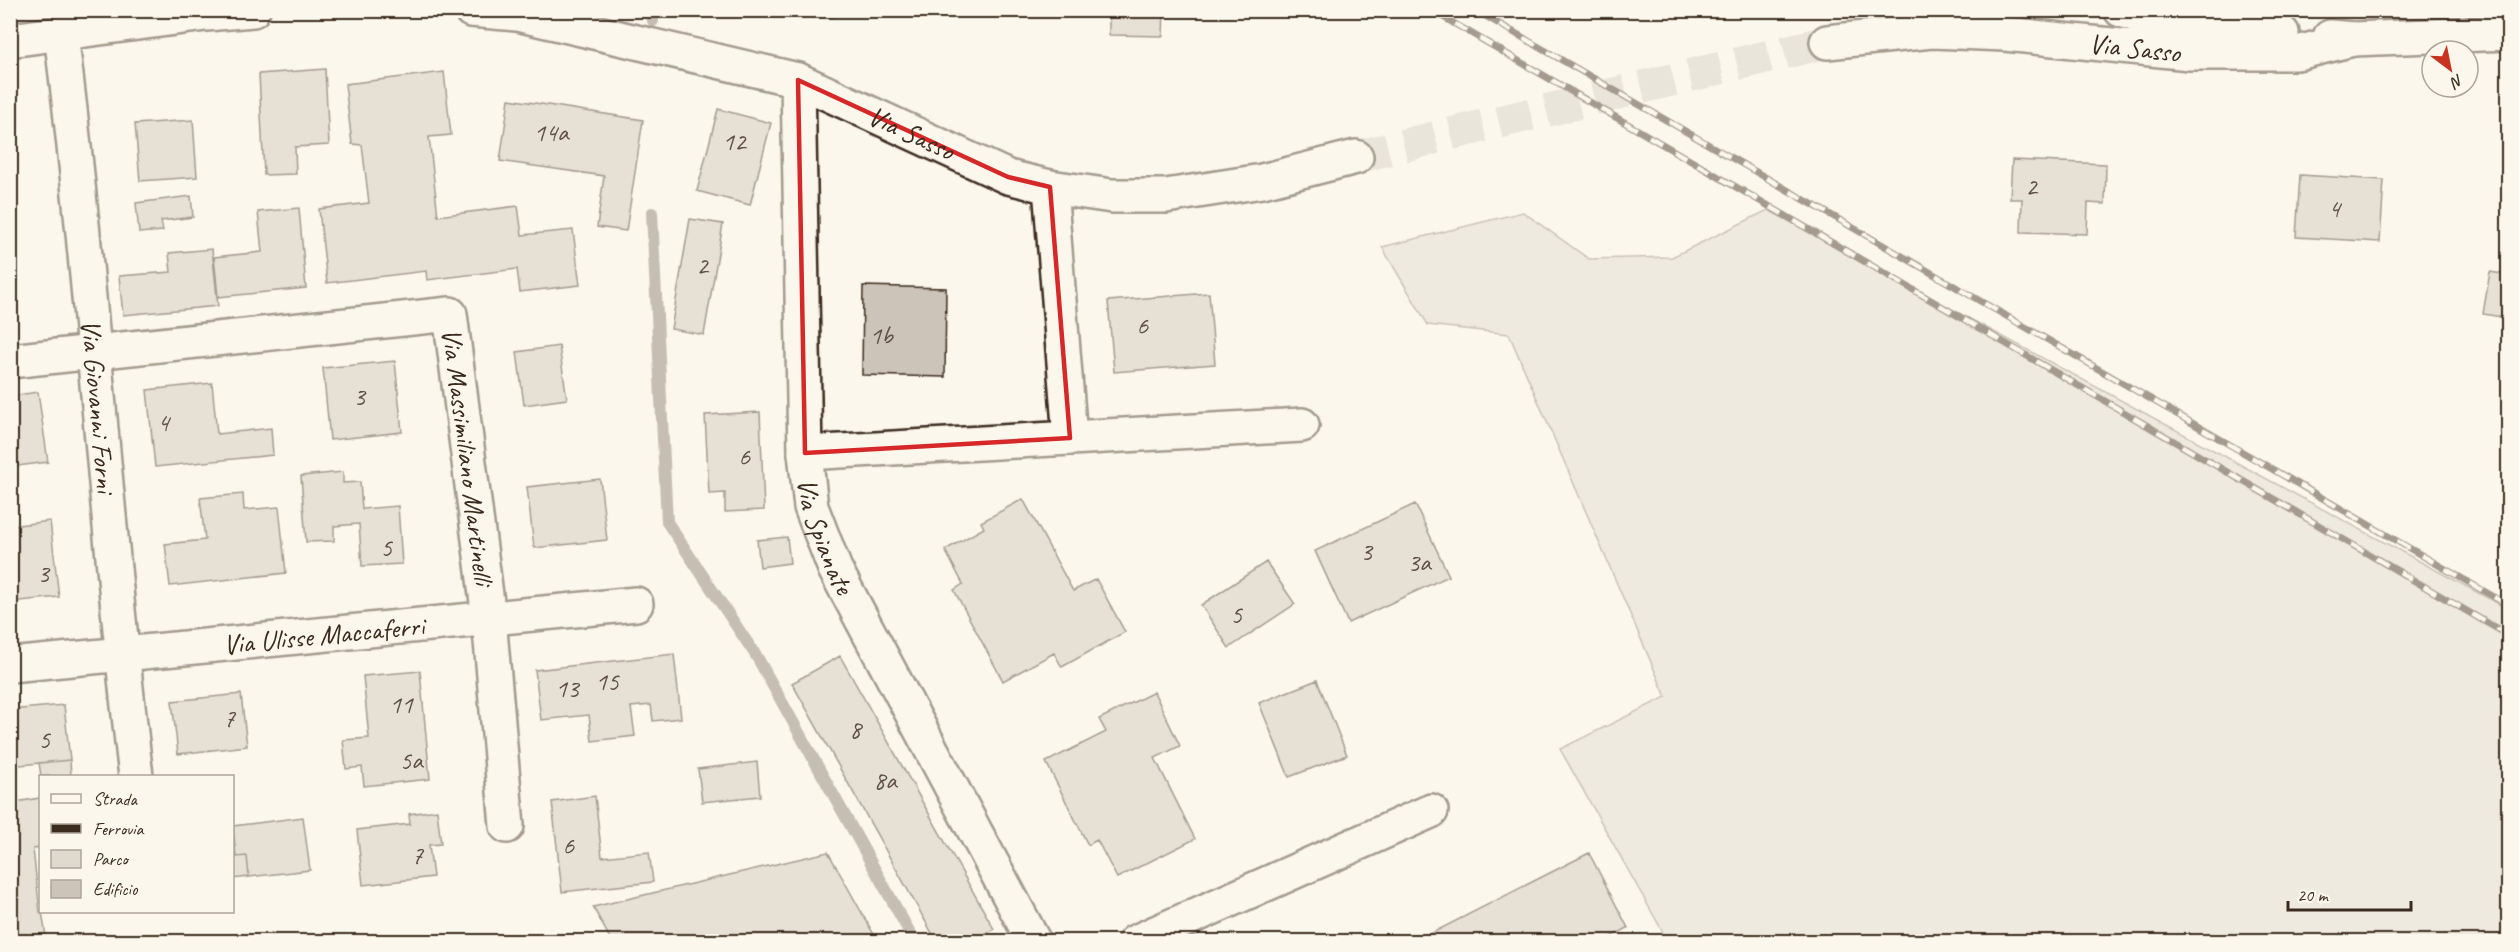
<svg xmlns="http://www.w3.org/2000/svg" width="2519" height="952" font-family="Caveat,sans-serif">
  <rect width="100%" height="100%" fill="#fbf7ec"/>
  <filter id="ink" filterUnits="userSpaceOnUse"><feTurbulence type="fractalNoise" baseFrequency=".0167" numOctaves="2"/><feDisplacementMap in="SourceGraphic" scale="12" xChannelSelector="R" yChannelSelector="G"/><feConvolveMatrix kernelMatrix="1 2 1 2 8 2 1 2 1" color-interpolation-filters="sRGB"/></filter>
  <g filter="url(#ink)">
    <!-- green -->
    <path fill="#dfd9ce" stroke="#8d8276" stroke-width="1.5" d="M1768 210 2508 609V941L1890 942 1885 933 1867 942 1668 941 1560 749 1666 697 1509 334 1428 325 1382 247 1523 212 1589 259 1672 257Z"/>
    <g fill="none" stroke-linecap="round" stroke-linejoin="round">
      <!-- stream -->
      <path stroke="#85796d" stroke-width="12" d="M653 21V10
        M652 213 667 522 757 657 915 942"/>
    </g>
    <!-- building -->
    <path fill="#ccc4b9" stroke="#3b2a1e" stroke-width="1.5" d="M786 10H835V17L786 16Z
      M1109 10H1164L1163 36 1109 35Z
      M325 69 329 145 295 147 296 174 264 175 259 74Z
      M444 72 451 135 429 137 438 216 518 206 522 235 573 230 580 285 520 292 517 269 427 280 426 271 327 283 319 209 369 203 362 145 352 144 345 84Z
      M509 99 643 120 626 231 597 227 604 176 500 161Z
      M718 109 771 123 750 205 697 191Z
      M193 120 197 177 140 181 135 124Z
      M2012 160 2106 164 2105 204 2088 203 2087 234 2021 232 2022 199H2010Z
      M2300 175 2384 180 2380 242 2296 237Z
      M191 196 193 217 161 221 163 231 139 233 136 203Z
      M10 202H14L18 244 10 245Z
      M299 208 306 288 218 297 214 257 262 252 258 212Z
      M690 219 723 224 704 335 671 329Z
      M212 249 218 306 123 315 119 276 171 272 169 253Z
      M2490 272 2508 275V318L2483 314Z
      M863 286 946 288 945 377 862 375Z
      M1209 293 1215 364 1114 372 1108 301Z
      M559 346 567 399 524 405 517 352Z
      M395 361 402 432 330 440 323 368Z
      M212 383 217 434 271 428 273 455 155 467 147 390Z
      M38 392 48 462 10 467V396Z
      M760 412 764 510 725 512V493L709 494 705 415Z
      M343 472V483L360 482 362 509 398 506 402 564 362 566 359 524 334 526V541L306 542 301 476Z
      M600 479 607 540 534 548 527 487Z
      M243 494 244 510 279 507 286 573 170 586 165 544 205 540 200 498Z
      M1023 499 1073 591 1096 579 1125 632 1062 667 1054 653 1003 681 954 590 963 584 945 550 984 528 981 522Z
      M1415 504 1449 576 1348 623 1315 551Z
      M50 521 59 597 10 602V526Z
      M787 537 790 563 760 567 757 540Z
      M1266 562 1295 604 1229 648 1201 605Z
      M674 654 681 718 653 721 651 705 631 707 635 736 592 741 589 715 541 720 535 670Z
      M840 656 994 929 980 937 983 942H937L792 683Z
      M420 671 430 779 364 786 362 767 346 769 343 740 369 738 363 676Z
      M1317 680 1347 755 1289 777 1259 703Z
      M1154 692 1180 746 1155 758 1195 839 1117 878 1097 840 1088 845 1046 762 1106 732 1099 719Z
      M241 694 247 746 178 754 172 701Z
      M64 705 70 760 10 766V710Z
      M70 760 71 776H41L39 763Z
      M757 762 760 796 702 802 698 769Z
      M595 796 602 857 649 852 653 882 562 892 552 802Z
      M40 798V848L33 849 40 912H42L47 942H10V803Z
      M437 810 441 844 429 845 433 877 363 885 357 830 410 824 409 814Z
      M303 817 310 870 249 877 247 856 236 857 233 826Z
      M232 826 236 857 247 856 249 877 232 879Z
      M828 852 878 942H612L593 907Z
      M1589 853 1628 928 1601 942H1434L1430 934Z"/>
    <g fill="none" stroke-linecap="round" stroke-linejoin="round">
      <!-- secondary-tunnel -->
      <path stroke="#d5cec3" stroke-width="33" stroke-dasharray="33 16" stroke-linecap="butt" d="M1356 157 1827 42"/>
      <defs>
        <g id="street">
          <path id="s1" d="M61 34C92 281 106 529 136 776"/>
          <path id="s2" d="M798 80 805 453 811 507 835 569 1034 942"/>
          <path id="s3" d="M10 361 450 314 489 618 507 826"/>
          <path d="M1070 438 1302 425"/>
          <path d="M805 453 1070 438 1050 187"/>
          <path id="s4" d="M10 665 636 604"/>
          <path d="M1135 942 1431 811"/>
        </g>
        <g id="secondary">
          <path id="s5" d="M471 10 517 14 798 80 1008 177 1050 187 1112 196H1166L1262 181 1356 157"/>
          <path d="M2121 10C2172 28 2228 29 2282 33"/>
          <path d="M2330 37 2353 39 2508 33"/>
          <path d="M10 40 206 14 253 10"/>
          <path id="s6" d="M1827 42 1932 31 2005 34 2190 53H2297L2353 39"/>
        </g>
      </defs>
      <!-- street casing -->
      <use href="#street" stroke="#3b2a1e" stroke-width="38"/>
      <!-- secondary casing -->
      <use href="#secondary" stroke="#3b2a1e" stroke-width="38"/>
      <!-- street -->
      <use href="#street" stroke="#fbf7ec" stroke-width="33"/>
      <!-- secondary -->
      <use href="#secondary" stroke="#fbf7ec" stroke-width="33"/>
      <defs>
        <path id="rail" d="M1431 10 2508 635
          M1475 10 2508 605"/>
      </defs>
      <!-- rail casing -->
      <use href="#rail" stroke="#3b2a1e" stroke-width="7"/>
      <!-- rail -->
      <use href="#rail" stroke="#fbf7ec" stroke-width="4.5" stroke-dasharray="14" stroke-linecap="butt"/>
    </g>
  </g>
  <!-- marked area -->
  <path d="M0 0H2519V952H0ZM798 80 1008 177 1050 187 1070 438 805 453Z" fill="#fbf7ec" fill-opacity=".55" fill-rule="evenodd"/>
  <path fill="none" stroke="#d62828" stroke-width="4.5" stroke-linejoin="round" d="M798 80 1008 177 1050 187 1070 438 805 453Z"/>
  <g text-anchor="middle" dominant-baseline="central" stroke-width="4.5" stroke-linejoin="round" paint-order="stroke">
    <!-- number labels -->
    <g font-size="26" fill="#5f5045">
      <text x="551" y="132">14a</text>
      <text x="734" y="141">12</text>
      <text x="2031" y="186">2</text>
      <text x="2334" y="208">4</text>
      <text x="702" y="265">2</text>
      <text x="1142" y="325">6</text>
      <text x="881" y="335">1b</text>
      <text x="359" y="396">3</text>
      <text x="163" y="422">4</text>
      <text x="744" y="456">6</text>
      <text x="386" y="547">5</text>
      <text x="1366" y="551">3</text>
      <text x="1419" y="562">3a</text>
      <text x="43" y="573">3</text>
      <text x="1236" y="614">5</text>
      <text x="607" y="681">15</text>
      <text x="567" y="688">13</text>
      <text x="401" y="704">11</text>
      <text x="229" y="718">7</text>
      <text x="855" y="729">8</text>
      <text x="44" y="739">5</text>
      <text x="411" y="760">5a</text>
      <text x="885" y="780">8a</text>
      <text x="568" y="845">6</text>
      <text x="417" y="855">7</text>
    </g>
    <!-- street labels -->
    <g font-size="28" fill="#3b2a1e" stroke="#fbf7ec">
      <text stroke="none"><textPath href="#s6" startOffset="309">Via Sasso</textPath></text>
      <text stroke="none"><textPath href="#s5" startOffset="460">Via Sasso</textPath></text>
      <text stroke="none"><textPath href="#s1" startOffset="374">Via Giovanni Forni</textPath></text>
      <text stroke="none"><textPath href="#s3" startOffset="586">Via Massimiliano Martinelli</textPath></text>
      <text stroke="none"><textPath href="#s2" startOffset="459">Via Spianate</textPath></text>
      <text stroke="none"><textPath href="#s4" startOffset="315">Via Ulisse Maccaferri</textPath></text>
    </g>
  </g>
  <!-- margin -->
  <rect width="2519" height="952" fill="none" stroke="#fbf7ec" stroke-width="36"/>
  <rect x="18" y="18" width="2483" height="916" fill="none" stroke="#3b2a1e" stroke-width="2" filter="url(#ink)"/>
  <!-- legend -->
  <rect x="39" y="775" width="195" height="138" fill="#fbf7ec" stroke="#aea59a" stroke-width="1.5"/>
  <rect x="51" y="794" width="30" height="9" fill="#fbf7ec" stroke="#aea59a" stroke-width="1.5"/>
  <text x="93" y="805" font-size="18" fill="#3b2a1e">Strada</text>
  <rect x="51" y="824" width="30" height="9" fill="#3b2a1e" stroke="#aea59a" stroke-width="1.5"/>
  <text x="93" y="835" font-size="18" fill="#3b2a1e">Ferrovia</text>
  <rect x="51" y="850" width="30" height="18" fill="#dfd9ce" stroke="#aea59a" stroke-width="1.5"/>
  <text x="93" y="865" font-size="18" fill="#3b2a1e">Parco</text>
  <rect x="51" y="880" width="30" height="18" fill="#ccc4b9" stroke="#aea59a" stroke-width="1.5"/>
  <text x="93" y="895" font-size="18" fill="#3b2a1e">Edificio</text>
  <!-- north arrow -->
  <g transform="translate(2450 69) rotate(148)"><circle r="28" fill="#fbf7ec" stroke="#aea59a" stroke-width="1.5"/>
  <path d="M0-4.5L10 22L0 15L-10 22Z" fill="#c8321e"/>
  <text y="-9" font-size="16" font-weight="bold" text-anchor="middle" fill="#3b2a1e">N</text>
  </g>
  <!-- scale -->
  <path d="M2288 901v9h123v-9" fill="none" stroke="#3b2a1e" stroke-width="3"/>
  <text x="2297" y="901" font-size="18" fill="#3b2a1e" stroke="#fbf7ec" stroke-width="4.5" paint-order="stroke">20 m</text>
</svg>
